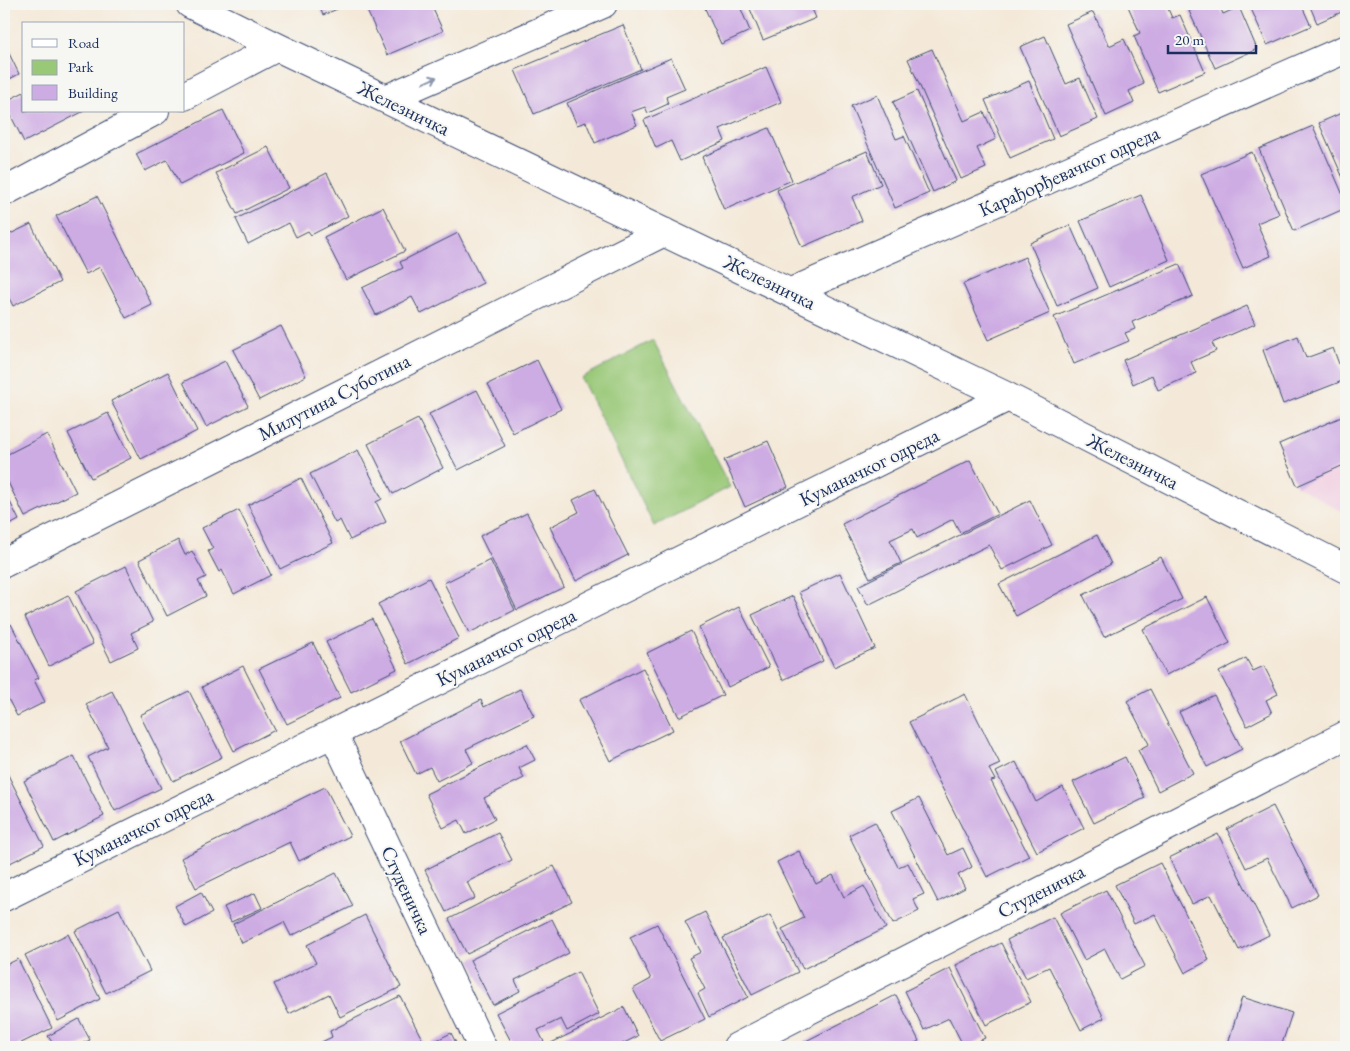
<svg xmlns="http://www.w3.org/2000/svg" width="1350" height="1051" font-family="'EB Garamond',serif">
  <rect width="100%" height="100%" fill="#f6f6f2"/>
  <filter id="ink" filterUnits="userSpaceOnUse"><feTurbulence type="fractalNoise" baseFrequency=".02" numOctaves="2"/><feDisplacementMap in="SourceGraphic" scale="10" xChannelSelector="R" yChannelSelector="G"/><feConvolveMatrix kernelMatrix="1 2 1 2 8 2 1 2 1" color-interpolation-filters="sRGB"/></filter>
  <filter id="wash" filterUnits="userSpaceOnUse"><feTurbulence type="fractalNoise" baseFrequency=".0096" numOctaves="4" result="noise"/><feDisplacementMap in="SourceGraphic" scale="20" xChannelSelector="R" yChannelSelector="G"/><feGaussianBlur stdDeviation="1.12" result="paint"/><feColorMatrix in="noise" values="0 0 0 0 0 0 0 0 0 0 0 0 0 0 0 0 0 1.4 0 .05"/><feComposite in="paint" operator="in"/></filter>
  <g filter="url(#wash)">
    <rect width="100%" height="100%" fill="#f4e9d8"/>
    <!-- built -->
    <path fill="#f2d0e2" d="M1346 415V514L1297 486 1279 444Z"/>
    <!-- green -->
    <path fill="#99c877" stroke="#5a7c6a" d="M653 340 730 487 654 526 581 378Z"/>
    <g id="blocks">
      <!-- building -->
      <path fill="#cdabe3" d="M318 4H349L323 15Z
        M364 4H445L433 9 443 31 387 55Z
        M703 4H739L750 31 721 44Z
        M748 4H810L816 18 763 40Z
        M1127 4H1166L1172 18 1180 15 1205 72 1158 92 1134 36 1140 33Z
        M1206 4H1219L1223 14 1239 7 1257 49 1215 68 1189 11Z
        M1249 4H1301L1311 26 1267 45Z
        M1309 4H1346V10L1317 23Z
        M1093 12 1109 46 1124 39 1144 84 1129 91 1134 103 1106 116 1066 24Z
        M623 25 641 69 534 114 515 70Z
        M1045 36 1066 84 1080 78 1098 119 1059 136 1020 47Z
        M4 43 19 74 4 82Z
        M932 49 964 121 984 112 996 139 977 148 986 168 961 179 908 59Z
        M671 58 685 89 666 97 668 104 648 113 645 107 631 112 637 125 595 143 586 122 577 125 567 103Z
        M766 67 781 102 720 129 725 141 680 161 671 141 656 148 644 120Z
        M1029 81 1053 139 1010 158 985 100Z
        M917 91 956 181 933 192 893 102Z
        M24 92V111H84L24 142 4 102Z
        M877 95 896 139 904 136 929 193 895 208 851 106Z
        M223 110 244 153 180 185 167 160 145 171 136 154Z
        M1346 111V185L1319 123Z
        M1313 126 1346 202V208L1294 231 1259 149Z
        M769 128 792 180 724 210 702 157Z
        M268 147 289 188 237 214 216 173Z
        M867 151 881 184 852 197 862 221 802 247 777 190Z
        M1252 152 1279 214 1257 223 1271 256 1243 268 1201 174Z
        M327 173 348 216 311 235 308 231 296 237 289 223 248 244 236 219Z
        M1141 195 1169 260 1109 287 1080 221Z
        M97 196 152 305 126 318 100 267 86 274 56 216Z
        M383 207 405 251 346 280 324 237Z
        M31 224 60 282 13 306 4 288V237Z
        M1070 225 1098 288 1057 306 1030 243Z
        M458 233 483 283 421 314 412 297 376 315 362 288 403 268 400 262Z
        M1025 257 1050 313 988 340 963 284Z
        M1179 264 1193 296 1132 322 1135 329 1125 333 1129 341 1074 364 1054 317Z
        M1247 306 1255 324 1212 343 1216 351 1191 362 1196 373 1158 390 1152 375 1133 384 1123 360Z
        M281 326 306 376 259 400 233 350Z
        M1298 336 1306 358 1333 348 1345 380 1283 404 1263 350Z
        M537 360 561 409 513 433 488 384Z
        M225 361 248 406 206 427 183 382Z
        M168 372 197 431 141 459 111 401Z
        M477 390 505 446 458 470 429 414Z
        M108 413 131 458 91 478 68 433Z
        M1346 415V464L1297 486 1279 444Z
        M418 419 443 468 393 494 368 444Z
        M47 434 76 492 25 517 4 474V456Z
        M768 441 788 487 745 507 724 460Z
        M358 450 382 499 376 502 386 522 350 540 340 520 335 523 310 474Z
        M970 460 998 514 960 533 953 519 917 538 913 529 890 540 901 563 870 578 842 524Z
        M301 478 333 543 280 569 248 505Z
        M595 489 628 555 576 581 550 527 579 512 573 500Z
        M4 490 19 520 4 528Z
        M1030 500 1052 545 1002 570 989 545 868 605 858 586Z
        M239 510 271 575 234 594 222 570 219 572 208 551 213 549 202 528Z
        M527 513 564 587 517 610 480 536Z
        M1097 535 1111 564 1016 616 999 584Z
        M178 540 185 555 192 551 206 577 198 581 206 596 167 616 139 560Z
        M1161 557 1182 599 1104 637 1083 595Z
        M490 560 515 610 469 633 444 583Z
        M126 566 153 622 131 633 138 648 111 661 76 591Z
        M840 573 875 648 834 667 799 592Z
        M429 578 459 638 408 664 378 604Z
        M68 595 93 644 49 666 25 617Z
        M793 596 823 661 783 680 752 615Z
        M1207 597 1230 643 1166 675 1143 629Z
        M739 607 769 667 728 687 699 627Z
        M372 619 397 669 351 692 326 642Z
        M11 624 39 678 34 680 45 702 17 716 6 695 4 696V627Z
        M691 631 723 695 679 717 647 653Z
        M313 643 340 698 287 724 259 669Z
        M1246 658 1253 671 1264 666 1278 694 1266 700 1272 713 1247 726 1219 672Z
        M243 666 275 730 234 751 202 687Z
        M643 668 673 730 610 761 579 700Z
        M520 689 534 716 466 749 473 763 437 781 430 767 416 774 400 741 481 700 484 707Z
        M1150 689 1193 773 1158 791 1138 750 1149 744 1127 701Z
        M112 691 161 788 115 811 88 757 108 747 86 704Z
        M189 691 222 757 173 781 140 715Z
        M965 694 1000 764 989 769 995 780 991 781 1029 856 987 877 909 722Z
        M1214 695 1242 749 1207 767 1179 712Z
        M527 744 535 760 519 768 524 778 484 798 495 819 466 834 459 820 443 828 426 794Z
        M74 756 104 816 54 842 24 781Z
        M1125 757 1145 798 1094 823 1073 782Z
        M1016 762 1036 802 1063 787 1084 828 1037 852 996 772Z
        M4 767 44 846 4 866Z
        M325 787 350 836 299 861 290 842 196 888 181 858Z
        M919 798 948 855 963 848 972 867 958 875 965 888 938 902 892 811Z
        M1273 806 1318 895 1292 908 1267 858 1246 868 1227 829Z
        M875 822 898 867 908 863 924 894 913 899 919 911 893 924 849 835Z
        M498 833 512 860 467 882 475 898 446 912 425 870Z
        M1218 834 1269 935 1239 950 1211 895 1192 904 1169 858Z
        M799 851 816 884 833 875 844 897 864 886 886 928 803 969 782 929 804 918 777 862Z
        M1160 863 1209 960 1185 973 1155 914 1134 924 1115 885Z
        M554 866 572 902 467 954 449 919Z
        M336 873 353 906 291 936 284 922 242 943 233 924Z
        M1106 890 1145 966 1120 979 1105 949 1084 960 1060 913Z
        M201 892 212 913 186 927 175 906Z
        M255 893 262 908 231 922 224 907Z
        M119 909 150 971 106 993 75 931Z
        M705 912 748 997 709 1017 698 993 705 989 689 958 701 952 685 922Z
        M365 915 401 987 340 1017 329 994 289 1014 274 984 316 963 307 945Z
        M770 915 798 972 752 995 723 938Z
        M1053 917 1104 1018 1081 1030 1049 967 1026 978 1007 940Z
        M552 919 569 953 515 980 520 991 493 1005 470 960Z
        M657 924 705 1019 660 1041 633 989 651 979 630 937Z
        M68 934 100 999 58 1021 25 955Z
        M1001 943 1031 1002 986 1025 956 965Z
        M18 959 52 1028 13 1047H6L4 1042V966Z
        M950 968 985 1038 966 1047H964L949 1018 924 1030 905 991Z
        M578 972 599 1014 567 1031 561 1019 538 1030 544 1042 533 1047H514L496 1013Z
        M896 995 919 1041 907 1047H807L804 1042Z
        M400 996 424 1043 414 1047H311L332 1037 330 1031Z
        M1242 997 1292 1013 1281 1047H1227Z
        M624 1007 638 1036 616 1047H543Z
        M79 1019 90 1040 75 1047H55L48 1036Z
        M451 1033 458 1047H423Z"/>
    </g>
  </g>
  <g filter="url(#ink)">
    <use href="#blocks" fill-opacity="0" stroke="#3c4b70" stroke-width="1"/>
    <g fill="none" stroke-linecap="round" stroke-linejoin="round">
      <defs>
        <path id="minor" d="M190 4 277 47 1008 397 1346 569
          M184 96 277 47
          M386 99 603 4
          M4 192 155 111
          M791 292 1346 49
          M4 563 664 232
          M333 733 482 1047
          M4 897 1008 397
          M737 1047 1346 735"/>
      </defs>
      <!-- minor casing -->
      <use href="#minor" stroke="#3c4b70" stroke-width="30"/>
      <!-- minor -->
      <use href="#minor" stroke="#fff" stroke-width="28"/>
    </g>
    <!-- one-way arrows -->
    <defs><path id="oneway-shaft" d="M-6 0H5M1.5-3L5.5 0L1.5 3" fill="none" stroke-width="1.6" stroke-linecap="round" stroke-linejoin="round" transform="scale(1.25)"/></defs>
    <use stroke="#8d97ae" href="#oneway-shaft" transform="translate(430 80) rotate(-24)"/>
  </g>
  <g text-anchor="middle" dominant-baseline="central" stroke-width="4" stroke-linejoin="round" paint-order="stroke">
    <!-- street labels -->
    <g font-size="20" fill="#1b2f5e" stroke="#f6f6f2">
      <text transform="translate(404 108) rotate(26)">Железничка</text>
      <text transform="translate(1069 171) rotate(-24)">Карађорђевачког одреда</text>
      <text transform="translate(770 282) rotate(26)">Железничка</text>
      <text transform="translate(334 397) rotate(-27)">Милутина Суботина</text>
      <text transform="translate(1133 461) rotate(27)">Железничка</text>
      <text transform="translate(869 467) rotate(-26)">Куманачког одреда</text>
      <text transform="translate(506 647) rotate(-26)">Куманачког одреда</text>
      <text transform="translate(143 827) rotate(-26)">Куманачког одреда</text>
      <text transform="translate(407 890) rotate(65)">Студеничка</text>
      <text transform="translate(1041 891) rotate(-27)">Студеничка</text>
    </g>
  </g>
  <!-- margin -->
  <rect width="1350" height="1051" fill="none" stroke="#f6f6f2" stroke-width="20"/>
  <!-- legend -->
  <rect x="22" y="22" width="162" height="90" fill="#f6f6f2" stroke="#9ea6b7"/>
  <rect x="32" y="39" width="25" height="8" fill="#ffffff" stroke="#9ea6b7"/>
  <text x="68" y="48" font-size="15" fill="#1b2f5e">Road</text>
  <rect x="32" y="60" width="25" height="15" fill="#99c877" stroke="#9ea6b7"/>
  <text x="68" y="72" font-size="15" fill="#1b2f5e">Park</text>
  <rect x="32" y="85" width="25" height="15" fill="#cdabe3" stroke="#9ea6b7"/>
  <text x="68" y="98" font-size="15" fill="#1b2f5e">Building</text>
  <!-- scale -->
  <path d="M1168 45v8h88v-8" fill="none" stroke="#1b2f5e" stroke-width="2.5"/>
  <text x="1175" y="45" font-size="15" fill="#1b2f5e" stroke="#f6f6f2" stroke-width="4" paint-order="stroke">20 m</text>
</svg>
